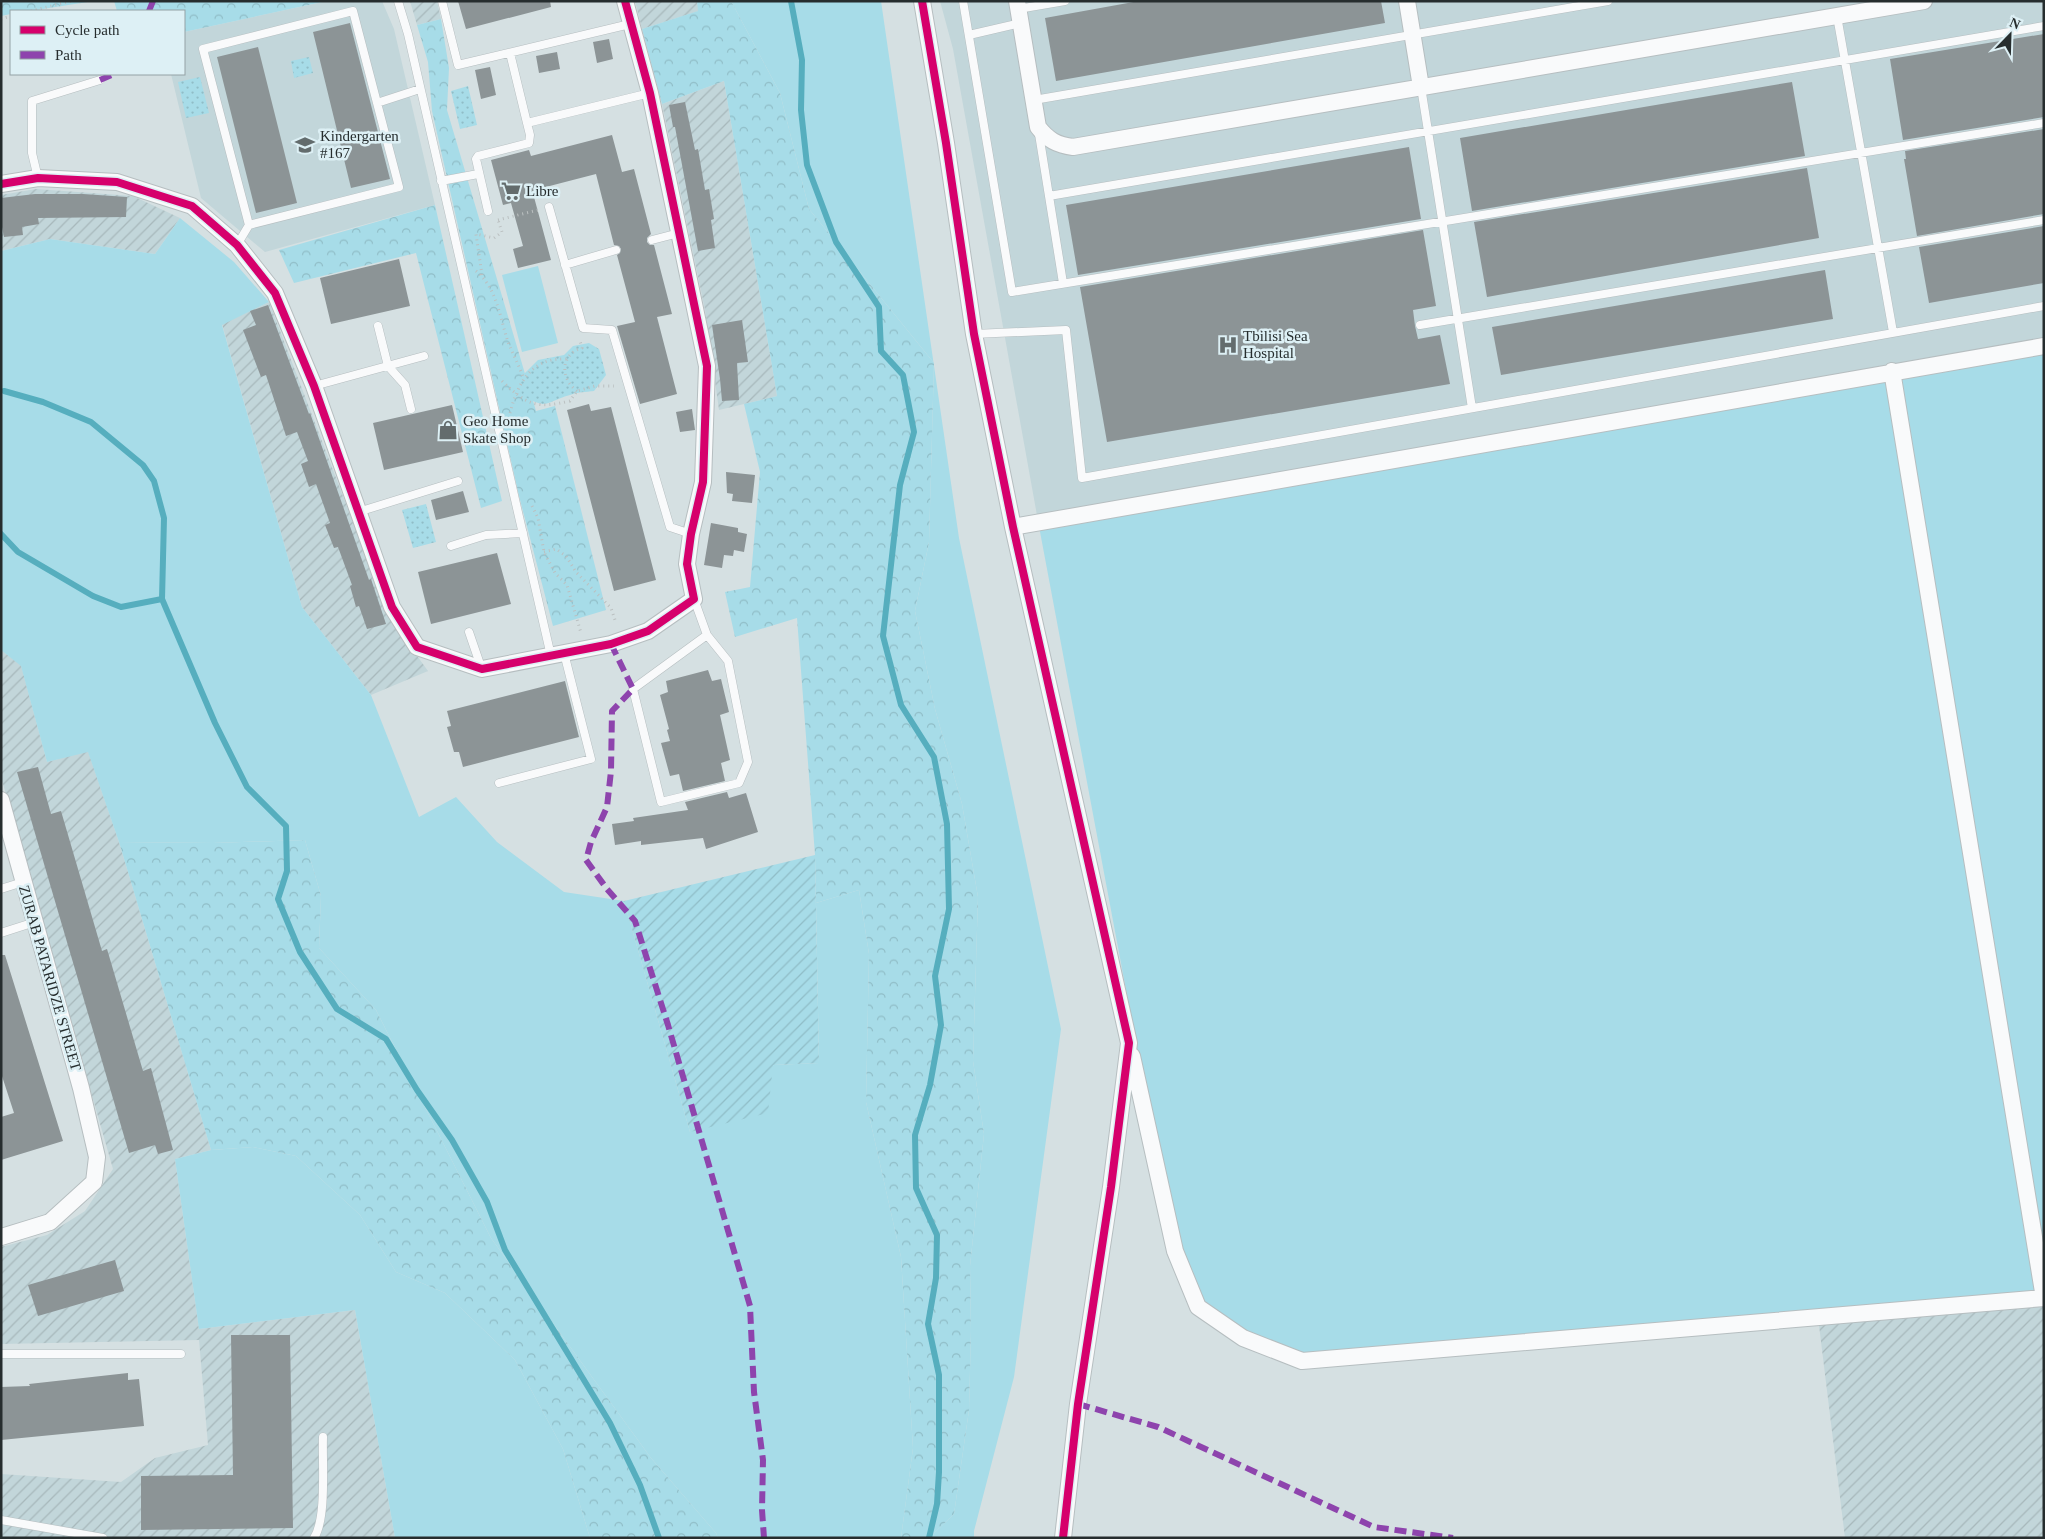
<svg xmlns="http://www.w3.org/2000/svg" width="2045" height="1539" font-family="Georgia,serif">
  <defs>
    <pattern id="industrial-furrows" width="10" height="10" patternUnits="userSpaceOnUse" patternTransform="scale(1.25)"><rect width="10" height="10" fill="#c2d6da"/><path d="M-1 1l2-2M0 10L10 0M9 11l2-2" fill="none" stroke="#a7b8bb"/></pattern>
    <pattern id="forest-crowns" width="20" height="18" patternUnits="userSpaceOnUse" patternTransform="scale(1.25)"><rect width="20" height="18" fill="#a7dce8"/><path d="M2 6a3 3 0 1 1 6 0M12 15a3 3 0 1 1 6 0" fill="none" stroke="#90bdc7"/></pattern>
    <pattern id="park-dots" width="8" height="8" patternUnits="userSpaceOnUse" patternTransform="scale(1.25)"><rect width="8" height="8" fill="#a7dce8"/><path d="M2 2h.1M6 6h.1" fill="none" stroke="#90bdc7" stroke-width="1.8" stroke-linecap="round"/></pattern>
    <pattern id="garden-furrows" width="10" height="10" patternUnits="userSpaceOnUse" patternTransform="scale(1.25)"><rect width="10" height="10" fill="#a7dce8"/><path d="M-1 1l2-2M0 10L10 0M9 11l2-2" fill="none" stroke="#90bdc7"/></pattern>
  </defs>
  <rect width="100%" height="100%" fill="#d5e0e2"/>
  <!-- built -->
  <path fill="#c2d6da" d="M327 1H382L394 29 435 205 265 252 201 198 171 74H184V32Z
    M940 1H2044V346L1038 521 953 49Z"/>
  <!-- industrial -->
  <path fill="url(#industrial-furrows)" d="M410 1H437L441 19 417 25Z
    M635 1H697L699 11 642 29Z
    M724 81 777 396 719 410 705 310 662 104Z
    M36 189 133 196 180 218 155 254 50 239 1 251V195Z
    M269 302 389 617 428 671 371 695 302 607 222 324Z
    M1 650 21 665 47 762 88 751 119 842 211 1150 175 1159 199 1329 355 1310 395 1538H1V1474L121 1482 155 1458 208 1445 199 1340 1 1344V1247L47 1235 85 1211 113 1169 1 777Z
    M2044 1298V1538H1845L1818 1317Z"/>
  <!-- grass -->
  <path fill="#a7dce8" d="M731 1H881L959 538 1061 1029 1014 1377 974 1531V1538H929L954 1514 969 1410 971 1331 970 1266 984 1134 973 1061 978 897 962 804 935 709 915 611 929 542 934 363 809 209 780 93Z
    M180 218 234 262 269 302 222 325 302 607 371 695 419 817 456 797 497 842 564 892 624 901 690 1132 773 1065 819 1063 816 903 859 890 869 954 866 1102 901 1257 913 1448 901 1538H718L716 1533 651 1458 491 1238 376 1010 319 948 321 896 305 840 213 843 119 842 88 752 47 762 21 666 1 650V251L50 239 155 254Z
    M538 266 558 343 522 352 502 275Z
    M2044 346V1298L1302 1361 1198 1307 1175 1251 1038 521Z
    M253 1147 296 1156 360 1215 396 1272 445 1293 515 1360 563 1449 590 1538H395L355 1310 199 1329 175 1159 211 1150Z"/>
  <!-- forest -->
  <path fill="url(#forest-crowns)" d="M1 1H94L30 11H11V14L1 16Z
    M114 1H327L184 32V11H117Z
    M697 1H731L780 93 809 209 934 363 929 542 915 611 935 709 962 804 978 897 973 1061 984 1134 970 1266 971 1331 969 1410 954 1514 929 1538H901L913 1448 901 1257 866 1102 869 954 859 890 816 903 815 855 797 618 735 637 725 592 750 587 760 472 744 404 777 396 724 81 662 104 642 29 698 11Z
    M441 19 449 68 447 110 536 411 555 406 606 610 553 626 519 496 432 111 428 62 417 25Z
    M435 205 502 501 481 508 416 253 294 283 279 250Z
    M305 840 321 896 319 948 376 1010 491 1238 651 1458 716 1533 718 1538H590L563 1449 515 1360 445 1293 396 1272 360 1215 296 1156 253 1147 211 1150 119 842 213 843Z"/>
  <!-- park -->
  <path fill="url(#park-dots)" d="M309 57 313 73 294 78 291 61Z
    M200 77 209 113 186 118 178 82Z
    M468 86 477 125 460 129 451 91Z
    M589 343 599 349 606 375 594 391C586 392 577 392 570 395 544 402 549 411 522 395L519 379 538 360 564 355 573 346Z
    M426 504 436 542 413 548 402 510Z"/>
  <!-- garden -->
  <path fill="url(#garden-furrows)" d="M815 855 819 1063 773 1065 768 1113 690 1132 624 901Z"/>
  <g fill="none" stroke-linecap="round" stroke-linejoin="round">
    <!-- stream -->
    <path stroke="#56aebe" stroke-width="6" d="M791 1 802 60 801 110 807 165 836 242 879 307 881 351 903 375 914 432 900 485 883 636 901 705 934 757 947 824 949 909 935 976 941 1025 930 1085 915 1135 916 1188 937 1235 936 1278 928 1324 939 1375V1472L937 1504 929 1538
      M4 391 43 402 91 422 143 465 154 481 164 518 162 599 215 723 247 787 286 826 287 871 278 899 300 952 337 1009 386 1039 417 1090 452 1140 487 1202 505 1250 610 1423 640 1485 659 1538
      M1 534 18 552 93 596 121 607 162 599"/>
  </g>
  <!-- building -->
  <path fill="#8c9496" d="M458 1H550L551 7 466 29Z
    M1139 1H1381L1385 23 1056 81 1045 18Z
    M350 23 390 179 351 188 313 32Z
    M2044 34V117L1903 140 1890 59Z
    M609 39 613 59 597 63 593 42Z
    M258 47 297 203 256 213 217 57Z
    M557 52 560 69 539 73 536 56Z
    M490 67 496 95 481 99 475 70Z
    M1792 82 1805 156 1472 211 1460 138Z
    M685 102 695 150 698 149 705 190 709 189 714 219 711 220 715 248 698 251 675 127H673L669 105Z
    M2044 129V214L1917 236 1904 159H1906L1905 151Z
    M612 135 622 172 634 169 651 234 647 238V242L650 245H654L672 314 657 317 677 394 640 404 617 326 635 322 617 255 620 253 621 249 619 246 614 245 596 174 538 189 540 196 534 197 551 260 518 268 513 249 523 246 511 203 503 205 491 160 529 150 531 156Z
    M1409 147 1421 219 1078 275 1066 205Z
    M1807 168 1819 238 1487 297 1474 222Z
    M35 194H83L127 197 126 217 38 218 39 224 22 227 23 235 4 237 1 222V198Z
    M2044 226V283L1929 303 1919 247Z
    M1423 230 1436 306 1413 310 1415 326 1418 339 1440 335 1450 384 1107 442 1080 287Z
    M399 259 410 306 331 324 320 278Z
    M1825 270 1833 319 1501 375 1492 327Z
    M268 305 309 414 310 413 369 580 371 579 386 624 367 629 359 606 356 607 350 586 352 585 338 547 334 548 325 525 330 523 316 484 309 487 301 464 308 461 297 432 286 436 266 375 261 377 243 330 256 325 250 311Z
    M742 320 748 362 737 363 739 400 722 401 720 379 712 325Z
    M589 404 591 411 611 407 656 580 614 591 567 410Z
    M452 405 463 452 384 470 373 423Z
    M692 409 695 430 680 432 676 412Z
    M726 472 755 475 752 503 732 501 733 494 727 493Z
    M463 491 469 512 436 520 431 500Z
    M711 523 738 528V532L747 534 744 552 734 550 733 556 724 555 722 568 704 565Z
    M497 553 511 604 431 624 418 572Z
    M708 670 712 681 721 679 729 712 720 715 730 760 721 763 725 781 683 791 679 774 670 776 661 743 670 741 667 730 669 729 660 695 668 692 666 681Z
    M565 681 579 737 463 767 459 752H454L447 727 451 726 447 711Z
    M38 767 51 814 61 811 102 951 107 949 143 1071 151 1068 173 1150 158 1154 155 1145 129 1153 17 772Z
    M727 792 729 798 746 793 758 832 706 849 703 838 641 845V841L615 845 612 824 634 821 633 818 688 810 685 802Z
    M1 955H5L63 1141 1 1160V1117L14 1113 1 1073Z
    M115 1260 124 1291 38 1316 28 1285Z
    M231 1335H290L293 1528 141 1530V1476L233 1475Z
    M128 1373V1380L139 1379 144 1426 1 1440V1387L30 1386 29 1384Z"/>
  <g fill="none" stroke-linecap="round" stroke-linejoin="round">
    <defs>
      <path id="service" d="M398 1 408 34 551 656
        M442 1 458 65 630 24
        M963 1 1012 292 2044 123
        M1018 9 1065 1
        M1837 16 1893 332
        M969 35 1021 23
        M510 53 527 123 650 93
        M1421 87 1472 408
        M1034 100 1608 1
        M377 103 420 89
        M1039 134 1063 283
        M38 178 32 153V101L100 80
        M441 181 478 174
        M1049 196 2044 26
        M549 207 583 328 612 330 670 527 691 534
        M488 211 476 159 478 156 529 143 530 135 527 123
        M652 240 679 233
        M237 245 249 225 399 187 353 11 203 49 249 225
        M565 265 616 250
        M1420 325 2044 220
        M378 326 388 366 405 385 411 409
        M974 334 1066 330 1082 478 2044 306
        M314 386 424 356
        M358 512 458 481
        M451 546 486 535 523 533
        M694 599 707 635 728 661 748 762 739 783 661 802 633 689 707 635
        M469 632 481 667
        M499 783 591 759 564 653
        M1 889 23 882
        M1 933 35 922
        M1 1354H181
        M1 1520 103 1538
        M314 1538C327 1518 322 1462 323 1437"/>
      <path id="minor" d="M922 1 946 143 974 334 1013 527 1129 1043 1111 1187 1078 1404 1063 1538
        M1017 1 1038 127C1048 140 1057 145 1073 147L1924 1
        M1407 1 1421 87
        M1 184 38 178 117 182 192 206 237 245 275 293 314 386 392 607 417 647 482 669 611 644 648 631 694 599 687 564 691 534 703 482 707 366 650 93 625 1
        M1892 371 2044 1298
        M1013 527 2044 346
        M1 800 81 1088 97 1157 94 1182 50 1222 1 1237
        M1132 1056 1175 1251 1198 1307 1243 1338 1302 1361 2044 1298"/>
    </defs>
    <!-- service casing -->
    <use href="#service" stroke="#b6bec0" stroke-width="9"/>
    <!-- minor casing -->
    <use href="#minor" stroke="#b6bec0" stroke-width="18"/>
    <!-- path -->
    <path stroke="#bbc0c1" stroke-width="3" stroke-dasharray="1 4" stroke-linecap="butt" d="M31 11 71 1
      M1 19 11 16
      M498 220 538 210
      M476 271C497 288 500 318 508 342 513 354 519 366 524 379
      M482 275 476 234 494 238 502 232 498 220
      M502 381C527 405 536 409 570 401L577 391 595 386H614
      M577 391C560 379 560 354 582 348L580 341
      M510 413C518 382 532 357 567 359
      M532 506 538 518 544 552 555 573 567 585 581 633
      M544 552 556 549 566 556 576 572 611 608 616 623"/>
    <!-- service -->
    <use href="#service" stroke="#f9fafb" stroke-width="8"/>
    <!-- minor -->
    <use href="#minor" stroke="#f9fafb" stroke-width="16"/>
    <!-- quiet -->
    <path stroke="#8e44ad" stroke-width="6" stroke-dasharray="12 6" stroke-linecap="butt" d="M149 11 153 1
      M100 80 114 74
      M611 644 633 689 612 711 611 771 607 807 591 842 586 860 607 889 635 921 668 1025 750 1306 754 1392 763 1460 762 1510 764 1538
      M1078 1404 1158 1427 1374 1527 1453 1538"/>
    <defs>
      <path id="cycleway" d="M922 1 946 143 974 334 1013 527 1129 1043 1111 1187 1078 1404 1063 1538
        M1 184 38 178 117 182 192 206 237 245 275 293 314 386 392 607 417 647 482 669 611 644 648 631 694 599 687 564 691 534 703 482 707 366 650 93 625 1"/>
    </defs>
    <!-- cycleway casing -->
    <use href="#cycleway" stroke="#ddf0f5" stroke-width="11"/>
    <!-- cycleway -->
    <use href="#cycleway" stroke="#d6006c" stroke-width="8"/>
  </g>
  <!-- icons -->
  <defs>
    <symbol id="school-bare" viewBox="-9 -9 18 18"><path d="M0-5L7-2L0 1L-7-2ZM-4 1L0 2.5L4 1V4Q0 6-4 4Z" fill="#636c6d" stroke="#ddf0f5" stroke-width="2.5" paint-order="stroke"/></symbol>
    <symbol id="supermarket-bare" viewBox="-9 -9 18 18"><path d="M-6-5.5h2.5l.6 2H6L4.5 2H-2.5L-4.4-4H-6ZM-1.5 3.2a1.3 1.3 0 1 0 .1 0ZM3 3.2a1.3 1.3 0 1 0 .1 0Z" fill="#636c6d" stroke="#ddf0f5" stroke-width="2.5" paint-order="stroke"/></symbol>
    <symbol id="hospital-bare" viewBox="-9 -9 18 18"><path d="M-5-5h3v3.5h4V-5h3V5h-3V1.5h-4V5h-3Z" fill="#636c6d" stroke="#ddf0f5" stroke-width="2.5" paint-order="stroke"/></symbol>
    <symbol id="shop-bare" viewBox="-9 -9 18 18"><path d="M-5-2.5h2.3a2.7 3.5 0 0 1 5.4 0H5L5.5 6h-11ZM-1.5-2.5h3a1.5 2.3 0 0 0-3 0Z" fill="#636c6d" stroke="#ddf0f5" stroke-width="2.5" paint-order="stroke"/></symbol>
  </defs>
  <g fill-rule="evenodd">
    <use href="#school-bare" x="291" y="131" width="28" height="28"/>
    <use href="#supermarket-bare" x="497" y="177" width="28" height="28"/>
    <use href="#hospital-bare" x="1214" y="331" width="28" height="28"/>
    <use href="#shop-bare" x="434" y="416" width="28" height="28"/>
  </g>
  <g text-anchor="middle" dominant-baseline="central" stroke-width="5" stroke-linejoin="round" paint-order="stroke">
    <!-- poi labels -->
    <g font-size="15" fill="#262d2e" stroke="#ddf0f5" text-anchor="start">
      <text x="320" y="136">Kindergarten<tspan x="320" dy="17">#167</tspan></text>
      <text x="526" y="191">Libre</text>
      <text x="1243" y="336">Tbilisi Sea<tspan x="1243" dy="17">Hospital</tspan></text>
      <text x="463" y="421">Geo Home<tspan x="463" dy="17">Skate Shop</tspan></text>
    </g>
    <!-- street labels -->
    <g font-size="15" fill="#262d2e" stroke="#ddf0f5">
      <text transform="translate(50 978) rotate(74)">ZURAB PATARIDZE STREET</text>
    </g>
  </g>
  <!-- border -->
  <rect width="2045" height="1539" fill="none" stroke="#262d2e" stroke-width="5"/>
  <!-- legend -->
  <rect x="10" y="10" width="175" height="65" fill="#ddf0f5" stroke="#94a2a5"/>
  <rect x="20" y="26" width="25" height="8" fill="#d6006c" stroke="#94a2a5"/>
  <text x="55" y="35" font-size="15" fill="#262d2e">Cycle path</text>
  <rect x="20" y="51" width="25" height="8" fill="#8e44ad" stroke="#94a2a5"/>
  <text x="55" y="60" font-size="15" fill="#262d2e">Path</text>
  <!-- north arrow -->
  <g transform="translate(2010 35) rotate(23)" stroke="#ddf0f5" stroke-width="4" paint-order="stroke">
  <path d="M0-4L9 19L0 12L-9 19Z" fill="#262d2e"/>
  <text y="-8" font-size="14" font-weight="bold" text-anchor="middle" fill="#262d2e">N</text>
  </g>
</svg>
